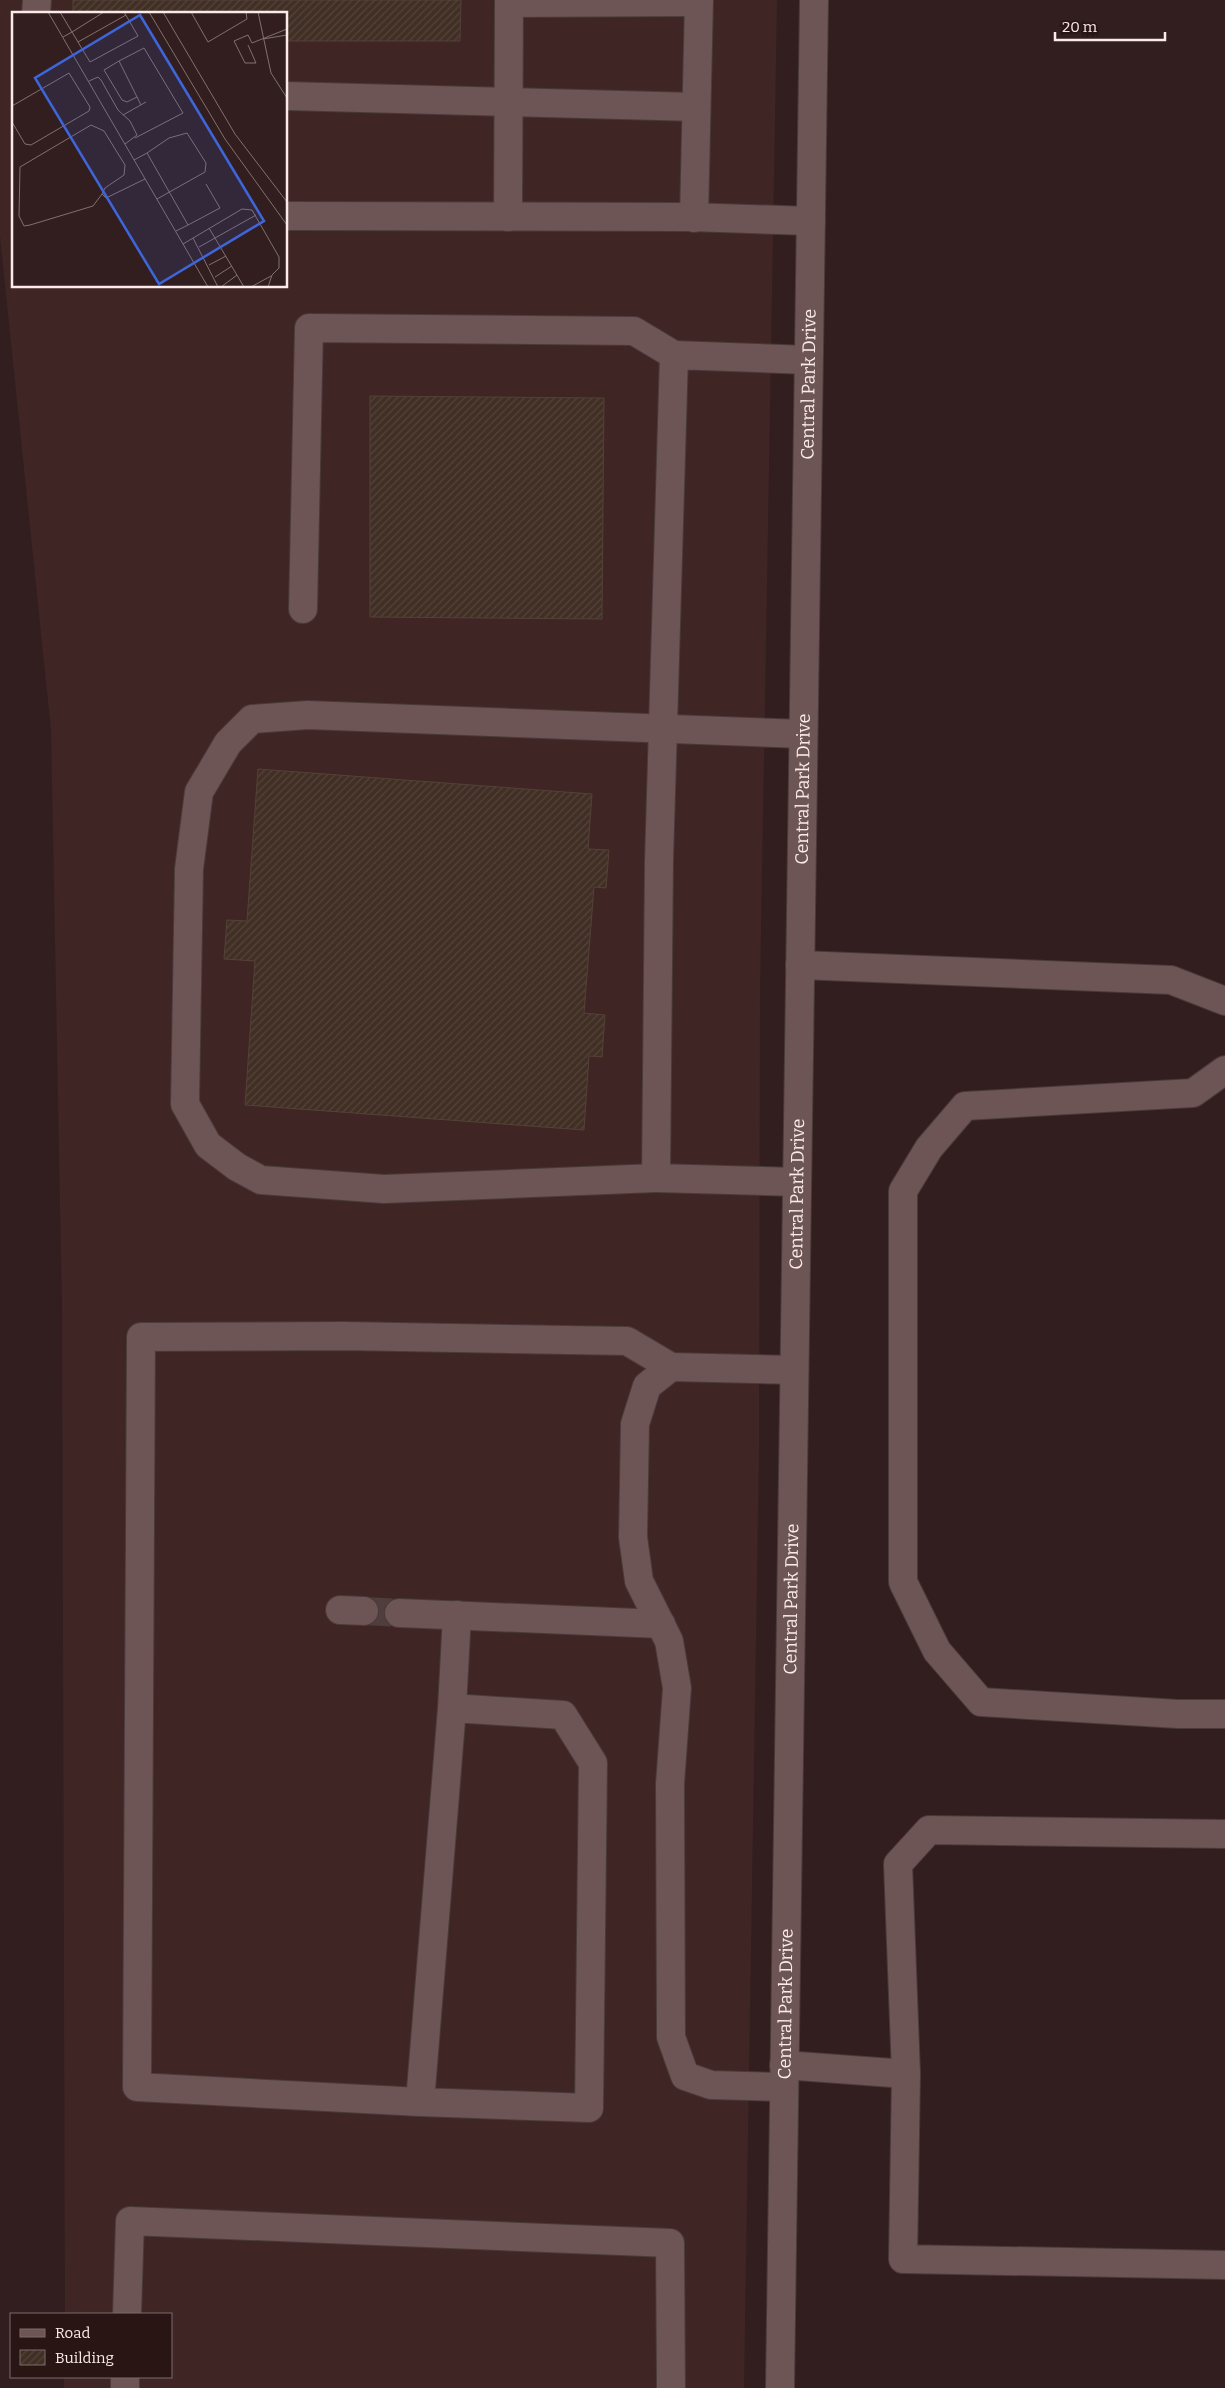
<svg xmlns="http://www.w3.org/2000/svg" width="1225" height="2388" font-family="Bitter,serif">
  <defs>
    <pattern id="building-hatch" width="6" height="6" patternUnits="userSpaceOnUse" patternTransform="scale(1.25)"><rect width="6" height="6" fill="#412f25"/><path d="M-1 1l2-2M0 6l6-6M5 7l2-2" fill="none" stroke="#54433a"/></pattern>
  </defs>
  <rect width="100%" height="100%" fill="#321e1e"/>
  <!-- built -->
  <path fill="#402525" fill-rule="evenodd" d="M0 0H777L760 990 759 1446 744 2388H64V2377H171V2314H65L62 1307 51 730 0 236ZM14 14H286V286H14Z"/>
  <!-- building -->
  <path fill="url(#building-hatch)" stroke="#544137" d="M73 0H461L460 41H286V14H73Z
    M370 396 604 398 602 619 370 617Z
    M258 769 592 794 588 849 609 850 606 888 594 887 584 1013 605 1015 602 1057 589 1056 584 1130 245 1105 255 961 224 959 227 920 247 921Z"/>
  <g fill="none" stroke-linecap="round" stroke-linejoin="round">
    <!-- minor-tunnel -->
    <path stroke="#503d3d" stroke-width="28" stroke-dasharray="28 14" stroke-linecap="butt" d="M364 1611 399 1613"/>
    <defs>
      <g id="minor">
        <path d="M509 3 699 2"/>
        <path d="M36 14 37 0"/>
        <path d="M286 96 696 107"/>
        <path d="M286 216 690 217 811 221"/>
        <path d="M508 217 509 0"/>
        <path d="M694 218 699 0"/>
        <path d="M303 609 309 328 634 331 674 355"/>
        <path d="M800 965 1171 980 1225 1001"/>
        <path d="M1225 1070 1193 1093 965 1106 929 1148 903 1191V1582L937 1651 981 1702 1178 1714H1225"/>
        <path d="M656 1178 384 1189 261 1180 237 1167 208 1145 185 1104 189 869 199 792 228 743 252 719 308 715 803 734"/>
        <path d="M797 1182 656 1178 659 861 674 355 808 360"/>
        <path d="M340 1610 364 1611"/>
        <path d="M399 1613 661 1624"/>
        <path d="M452 1708 563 1715 593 1763 589 2108 420 2102 452 1708 457 1615"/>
        <path d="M1225 1834 929 1830 898 1864 906 2074 903 2259 1225 2265"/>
        <path d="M784 2065 906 2074"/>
        <path d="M784 2087 711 2085 685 2076 671 2037 670 1784 677 1688 669 1641 639 1581 633 1537 635 1424 647 1386 671 1367 794 1370"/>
        <path d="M420 2102 137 2087 141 1337 343 1336 627 1341 671 1367"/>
        <path d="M127 2314 130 2221 670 2243 671 2388"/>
        <path d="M125 2388V2377"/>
        <path id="s1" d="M780 2388 814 0"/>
      </g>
    </defs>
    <!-- minor casing -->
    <use href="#minor" stroke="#4a3a3a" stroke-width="30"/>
    <!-- minor -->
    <use href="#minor" stroke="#6c5554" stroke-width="28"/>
  </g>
  <g text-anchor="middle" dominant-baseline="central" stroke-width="4" stroke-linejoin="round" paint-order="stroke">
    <!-- street labels -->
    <g font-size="18" fill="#faebea" stroke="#281514">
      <text stroke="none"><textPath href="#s1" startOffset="2004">Central Park Drive</textPath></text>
      <text stroke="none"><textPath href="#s1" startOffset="1599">Central Park Drive</textPath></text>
      <text stroke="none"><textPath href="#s1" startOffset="1194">Central Park Drive</textPath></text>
      <text stroke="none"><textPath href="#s1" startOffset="789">Central Park Drive</textPath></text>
      <text stroke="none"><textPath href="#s1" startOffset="384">Central Park Drive</textPath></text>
    </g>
  </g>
  <!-- overview -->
  <g transform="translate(12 12)">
    <rect width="275" height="275" fill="#321e1e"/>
    <path fill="none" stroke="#827070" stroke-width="1" d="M36 0 196 275M48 0 60 20 92 0M137 0 213 127 275 213M151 0 223 122 275 190M179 0 196 30 235 7 234 0M246 0 259 61 275 86M51 25 60 20 78 50 126 24 112 0M251 27 275 23M66 30 114 3M236 33 244 51H233L222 29 236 23 240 31 275 17M107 49 132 36 171 101 123 126M77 69 86 65 89 68 106 98 118 109 125 123 113 132M125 85 115 90 110 88 92 58 107 49 129 93M0 94 57 61 78 95 77 99 19 133 13 132 0 110M111 103 134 90M135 141 157 126 175 121 194 151 193 160 145 187M122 148 135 141 151 169 176 213 164 219M90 182 81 194 18 213 12 214 7 204 8 155 79 113 92 119 113 153 112 163 93 176 90 182 94 186 133 167M176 213 208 196 194 172M197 216 232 275M181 226 206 275M171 232 230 197 240 198 267 245V256L260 263 256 275M187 235 244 203M192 245 208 235M197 253 214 244M203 265 220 254M209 275 225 263M239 275 259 264"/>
    <path fill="#3e66db" fill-opacity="0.15" stroke="#3e66db" stroke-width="2.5" d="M128 3 252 209 147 272 23 66Z"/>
    <rect width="275" height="275" fill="none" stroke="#faebea" stroke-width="2.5"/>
  </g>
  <!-- legend -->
  <rect x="10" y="2313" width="162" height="65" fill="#281514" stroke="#7c6b6a"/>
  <rect x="20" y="2329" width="25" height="8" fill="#6c5554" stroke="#7c6b6a"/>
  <text x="55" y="2338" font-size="15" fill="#faebea">Road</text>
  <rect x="20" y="2350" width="25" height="15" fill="url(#building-hatch)" stroke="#7c6b6a"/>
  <text x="55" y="2363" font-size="15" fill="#faebea">Building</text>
  <!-- scale -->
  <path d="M1055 32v8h110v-8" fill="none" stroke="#faebea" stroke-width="2.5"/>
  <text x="1062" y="32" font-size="15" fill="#faebea" stroke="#281514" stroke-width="4" paint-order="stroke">20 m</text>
</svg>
